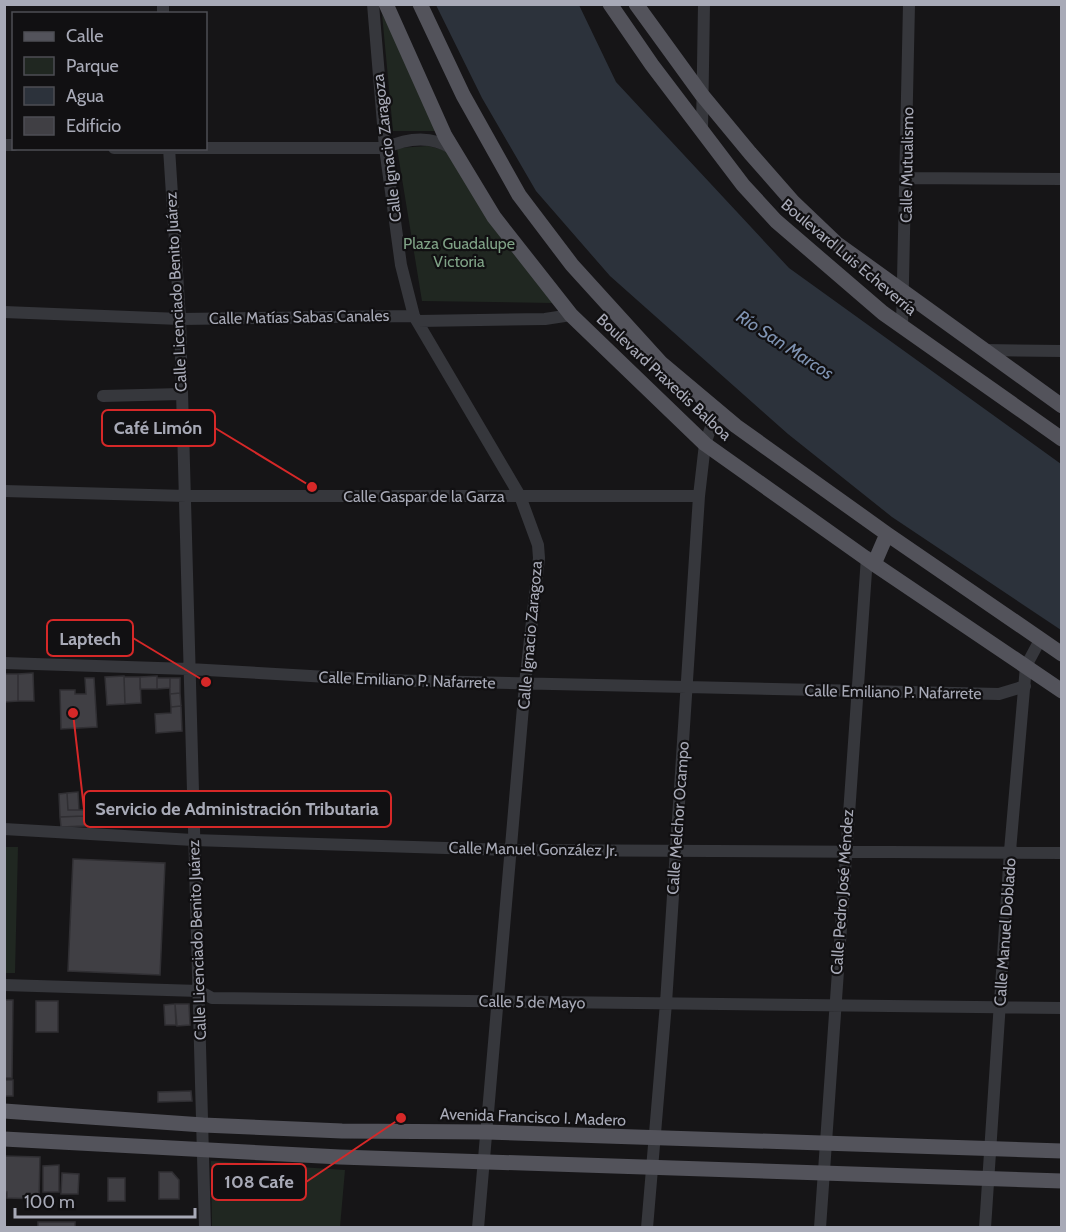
<svg xmlns="http://www.w3.org/2000/svg" width="1066" height="1232" font-family="Cabin,sans-serif">
  <rect width="100%" height="100%" fill="#161517"/>
  <!-- green -->
  <path fill="#202721" d="M382 14 442 131H393Z
    M428 146 448 151 553 303 422 301 397 148Z
    M5 847H18L15 973H5Z
    M211 1161 345 1170 340 1227H212Z"/>
  <!-- water -->
  <path fill="#2c323b" d="M436 5H579L616 82 789 268 1061 464V630L892 517 788 434 610 276 536 191 482 98Z"/>
  <!-- building -->
  <path fill="#403f44" stroke="#302f33" stroke-width="1.5" d="M33 673 34 701H18V674Z
    M4 674H18V701L4 702Z
    M124 676 125 704 107 705 105 677Z
    M157 676V689H140V677Z
    M124 677H140L141 703 125 704Z
    M85 678H94L97 727 61 729 60 690H75V694H86Z
    M157 678H170V688L157 689Z
    M170 678H180V693L170 694Z
    M180 693 181 706 171 707 170 694Z
    M181 706 182 731 156 733 155 714 171 713V707Z
    M78 792 79 810H68L67 793Z
    M67 793 68 810H84V816L60 817 59 794Z
    M84 816 85 826 61 827 60 817Z
    M73 859 165 863 160 975 68 971Z
    M4 1000H13L12 1078H4Z
    M36 1001H58V1032H36Z
    M175 1004H189L190 1025 177 1026Z
    M175 1004 176 1025H165L164 1005Z
    M4 1080H13V1096H4Z
    M191 1091 192 1101 158 1102V1092Z
    M4 1156 40 1157 39 1199 7 1198V1192H4Z
    M59 1165V1192H43V1166Z
    M159 1172H172L179 1180V1199H159Z
    M62 1173 79 1174 78 1194H61Z
    M108 1178H125V1201H108Z
    M38 1222H75V1228H38Z"/>
  <g fill="none" stroke-linecap="round" stroke-linejoin="round">
    <!-- minor -->
    <path stroke="#36373c" stroke-width="12" d="M163 4V14
      M373 4 385 148 401 265 414 316 520 496 538 545 539 558 525 684 478 1228
      M702 129 704 4
      M4 145H14
      M114 148H385C407 138 431 135 453 149
      M169 148 180 319 205 1228
      M907 178 1062 179
      M4 312 180 319 414 316
      M418 321 545 319 571 315
      M902 326 909 4
      M983 350 1062 351
      M103 396 181 394
      M4 491 186 496H699
      M4 663 189 669 380 680 999 694 1025 686
      M4 829 193 840 512 850 1062 853
      M4 985 199 991 212 998 1062 1008
      M647 1228 666 1003 699 496 705 444 717 410
      M820 1228 867 557
      M985 1228 1010 851 1026 666 1040 640"/>
    <!-- major -->
    <path stroke="#53535b" stroke-width="15" d="M386 4 445 136 494 217 571 315 705 444 874 564 1062 691
      M420 4 463 95 519 195 572 265 661 363 736 426 887 534 1062 654
      M610 4 652 65 743 185 776 221 883 313 1062 439
      M636 4 702 95 750 153 793 202 836 243 1062 406
      M874 564 887 534
      M4 1111 203 1125 342 1131 487 1132 1062 1151
      M4 1139 340 1157 1062 1181"/>
  </g>
  <g text-anchor="middle" dominant-baseline="central" stroke-width="4.5" stroke-linejoin="round" paint-order="stroke">
    <!-- street labels -->
    <g font-size="16" fill="#a8aab7" stroke="#111012">
      <text transform="translate(387 148) rotate(-97)">Calle Ignacio Zaragoza</text>
      <text transform="translate(907 165) rotate(-89)">Calle Mutualismo</text>
      <text transform="translate(849 257) rotate(40)">Boulevard Luis Echeverría</text>
      <text transform="translate(176 292) rotate(-93)">Calle Licenciado Benito Juárez</text>
      <text transform="translate(299 317) rotate(-1)">Calle Matías Sabas Canales</text>
      <text transform="translate(664 377) rotate(43)">Boulevard Praxedis Balboa</text>
      <text x="424" y="496">Calle Gaspar de la Garza</text>
      <text transform="translate(530 635) rotate(-85)">Calle Ignacio Zaragoza</text>
      <text transform="translate(407 680) rotate(2)">Calle Emiliano P. Nafarrete</text>
      <text transform="translate(893 692) rotate(1)">Calle Emiliano P. Nafarrete</text>
      <text transform="translate(678 818) rotate(-86)">Calle Melchor Ocampo</text>
      <text transform="translate(533 849) rotate(1)">Calle Manuel González Jr.</text>
      <text transform="translate(842 892) rotate(-86)">Calle Pedro José Méndez</text>
      <text transform="translate(1005 932) rotate(-86)">Calle Manuel Doblado</text>
      <text transform="translate(197 940) rotate(-92)">Calle Licenciado Benito Juárez</text>
      <text transform="translate(532 1002) rotate(1)">Calle 5 de Mayo</text>
      <text transform="translate(533 1117) rotate(2)">Avenida Francisco I. Madero</text>
    </g>
    <!-- park labels -->
    <g font-size="16" fill="#7fa286" stroke="#111012">
      <text x="459" y="243">Plaza Guadalupe<tspan x="459" dy="18">Victoria</tspan></text>
    </g>
    <!-- water labels -->
    <g font-size="18" font-style="italic" fill="#7f93b2" stroke="#111012">
      <text transform="translate(785 345) rotate(33)">Río San Marcos</text>
    </g>
  </g>
  <!-- callouts -->
  <path fill="none" stroke="#d62828" stroke-width="2" d="M312 487L215 428M206 682L133 638M73 713L84 809M401 1118L306 1182"/>
  <g fill="#d62828" stroke="#111012" stroke-width="2">
    <circle cx="312" cy="487" r="6"/>
    <circle cx="206" cy="682" r="6"/>
    <circle cx="73" cy="713" r="6"/>
    <circle cx="401" cy="1118" r="6"/>
  </g>
  <g fill="#111012" stroke="#d62828" stroke-width="2">
    <rect x="102" y="410" width="113" height="36" rx="6"/>
    <rect x="47" y="620" width="86" height="36" rx="6"/>
    <rect x="84" y="791" width="307" height="36" rx="6"/>
    <rect x="212" y="1164" width="94" height="36" rx="6"/>
  </g>
  <g font-size="18" text-anchor="middle" font-weight="bold" fill="#a8aab7">
    <text x="158" y="434">Café Limón</text>
    <text x="90" y="645">Laptech</text>
    <text x="237" y="815">Servicio de Administración Tributaria</text>
    <text x="259" y="1188">108 Cafe</text>
  </g>
  <!-- border -->
  <rect width="1066" height="1232" fill="none" stroke="#a8aab7" stroke-width="12"/>
  <!-- legend -->
  <rect x="12" y="12" width="195" height="138" fill="#111012" stroke="#4d4e54" stroke-width="1.5"/>
  <rect x="24" y="32" width="30" height="9" fill="#53535b" stroke="#4d4e54" stroke-width="1.5"/>
  <text x="66" y="42" font-size="18" fill="#a8aab7">Calle</text>
  <rect x="24" y="57" width="30" height="18" fill="#202721" stroke="#4d4e54" stroke-width="1.5"/>
  <text x="66" y="72" font-size="18" fill="#a8aab7">Parque</text>
  <rect x="24" y="87" width="30" height="18" fill="#2c323b" stroke="#4d4e54" stroke-width="1.5"/>
  <text x="66" y="102" font-size="18" fill="#a8aab7">Agua</text>
  <rect x="24" y="117" width="30" height="18" fill="#403f44" stroke="#4d4e54" stroke-width="1.5"/>
  <text x="66" y="132" font-size="18" fill="#a8aab7">Edificio</text>
  <!-- scale -->
  <path d="M15 1208v9h180v-9" fill="none" stroke="#a8aab7" stroke-width="3"/>
  <text x="24" y="1208" font-size="18" fill="#a8aab7" stroke="#111012" stroke-width="4.5" paint-order="stroke">100 m</text>
</svg>
